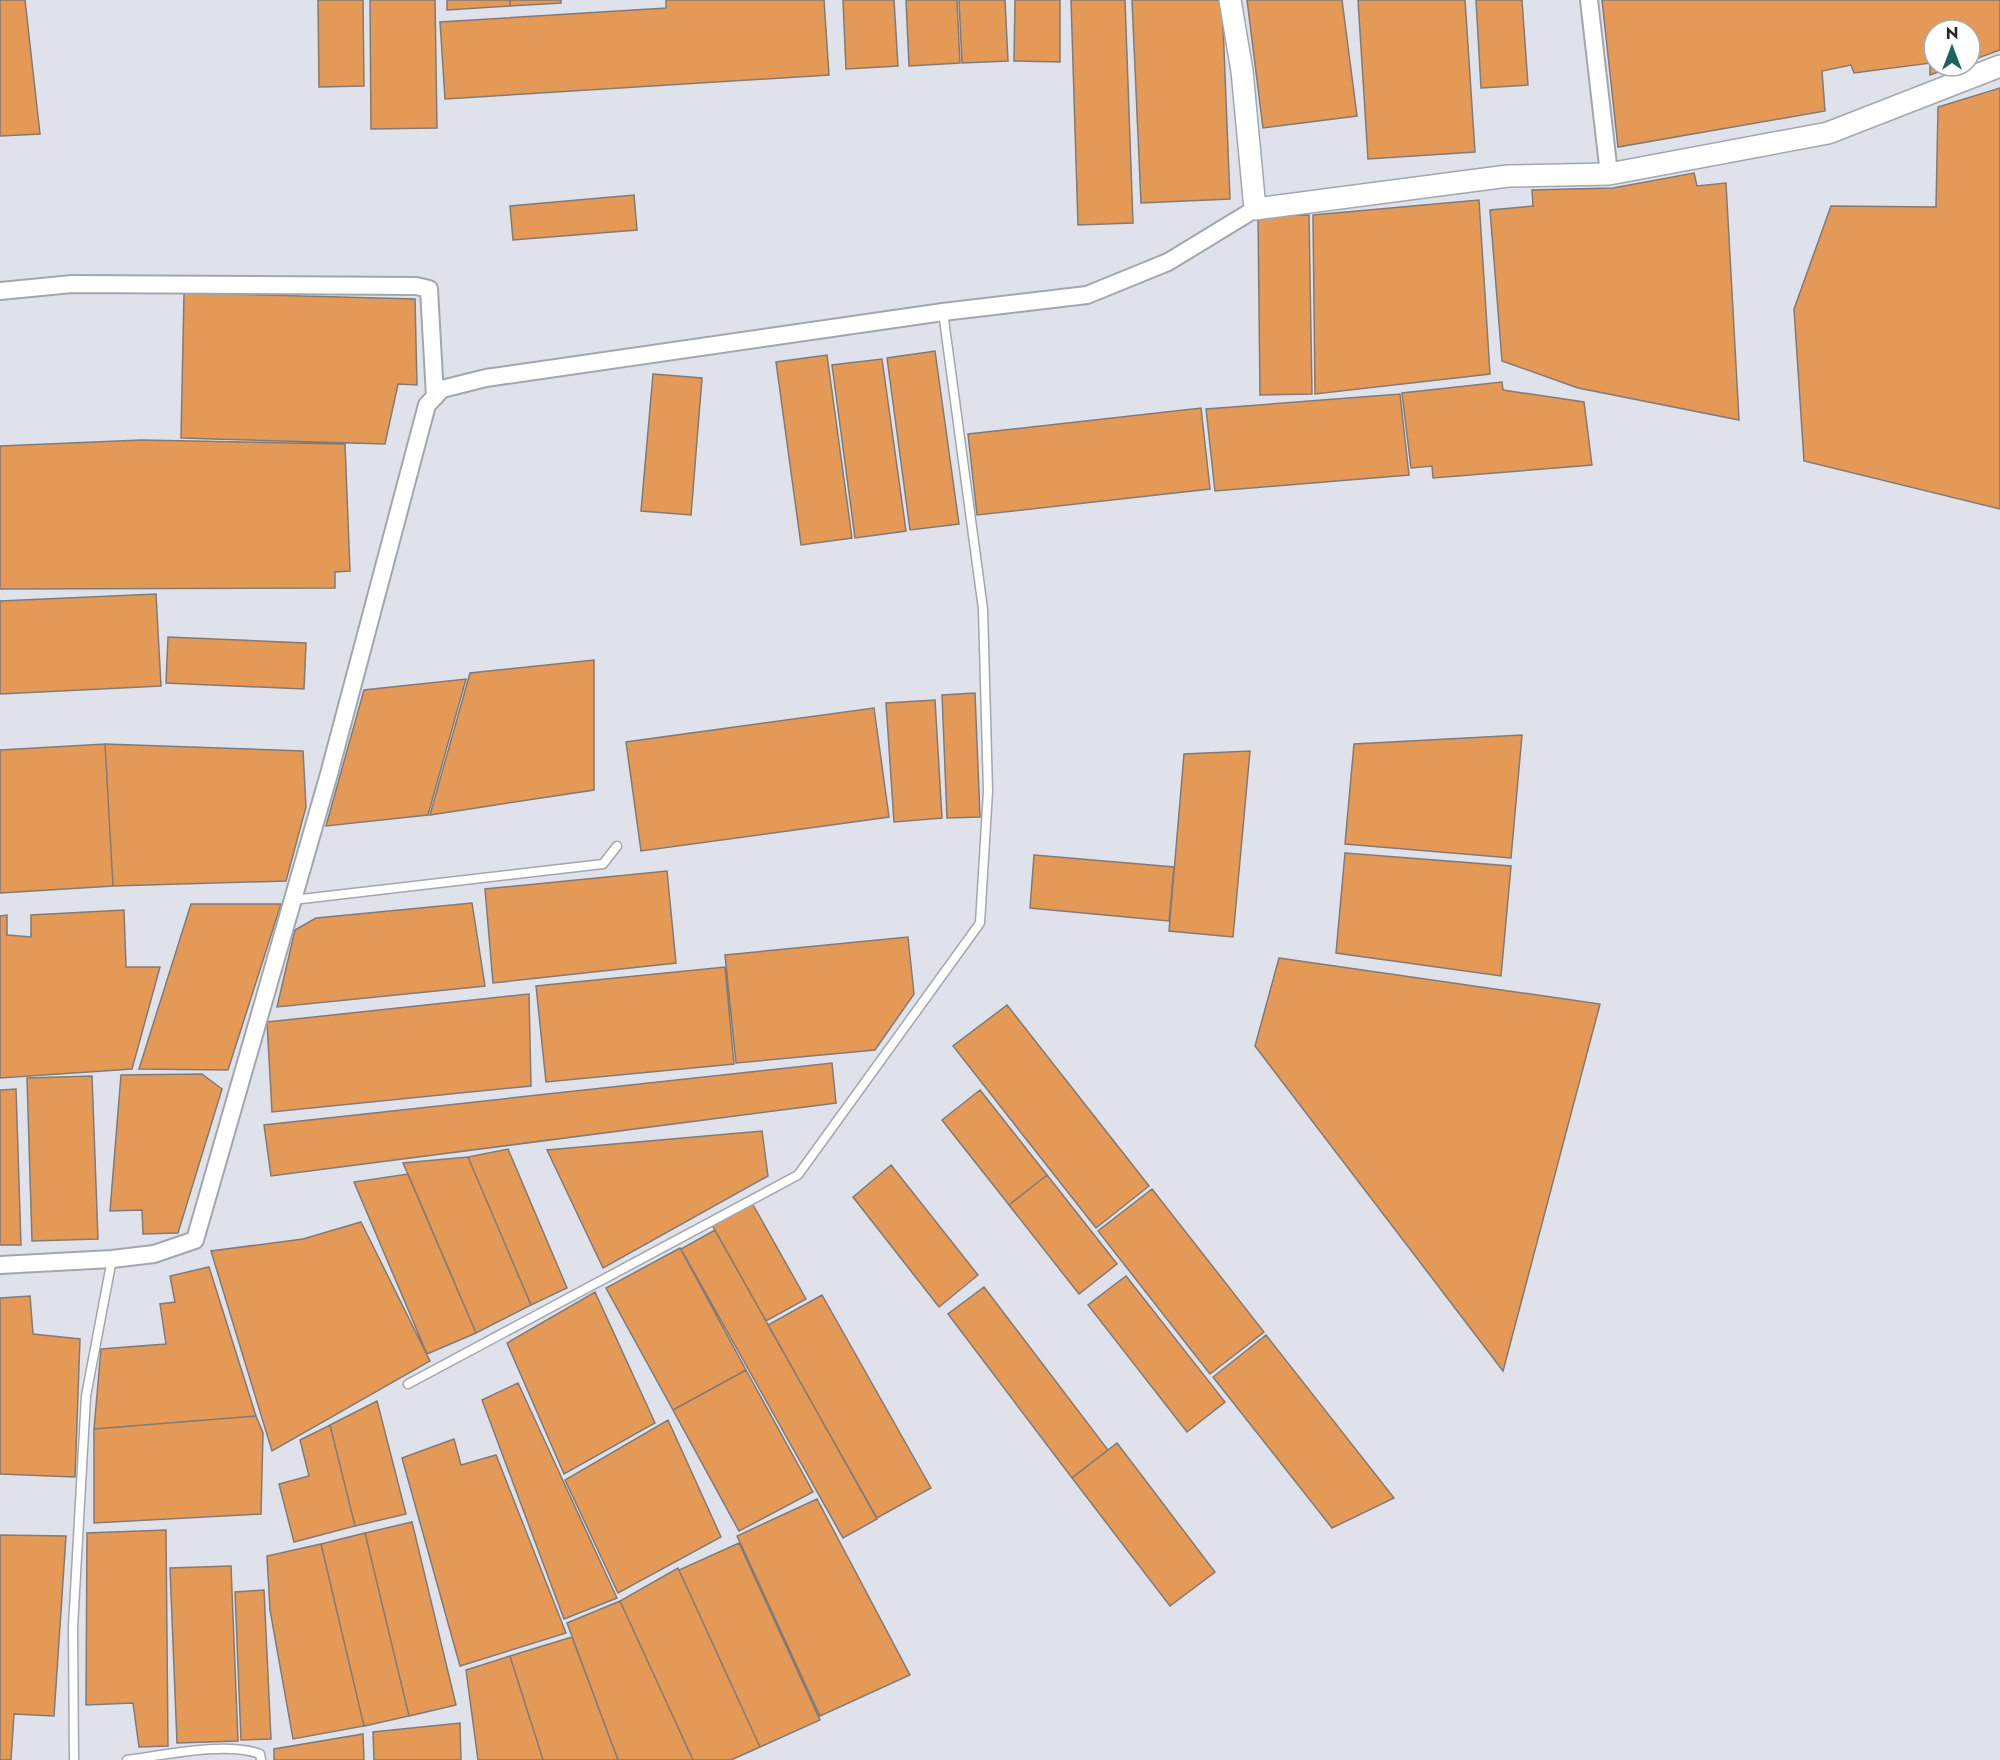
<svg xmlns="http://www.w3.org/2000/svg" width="2000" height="1760" font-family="Jost,sans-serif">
  <rect width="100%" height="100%" fill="#dfe2eb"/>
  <!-- building -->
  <path fill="#e49957" stroke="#827a75" stroke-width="1.5" d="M0 0H25L40 134 0 136Z
    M318 0H363L364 86 319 87Z
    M370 0H435L437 128 371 129Z
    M447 0H510V6L447 10Z
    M510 0H561V3L510 6Z
    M666 0H824L829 75 445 99 440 22 666 8Z
    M843 0H894L898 66 846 69Z
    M906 0H957L960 63 909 66Z
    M959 0H1005L1008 61 962 63Z
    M1015 0H1060V62L1014 61Z
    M1071 0H1125L1133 223 1078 225Z
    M1132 0H1222L1230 199 1141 203Z
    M1247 0H1342L1357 116 1263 128Z
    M1358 0H1465L1475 152 1368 159Z
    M1476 0H1522L1528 85 1481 88Z
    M1602 0H2000V50L1970 61V30H1934V66H1955L1930 75V63L1854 73 1851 65 1822 71 1825 111 1618 147Z
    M2000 88V509L1804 461 1794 309 1831 206 1936 207 1938 107Z
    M1694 173 1697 186 1726 183 1739 420 1578 388 1502 361 1490 210 1533 206 1532 190 1613 188Z
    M634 195 637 230 513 240 510 206Z
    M1479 200 1490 374 1315 394 1313 215Z
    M1309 215 1312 394 1260 395 1258 216Z
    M184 293 415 299 417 385 398 384 385 444 181 438Z
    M935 351 959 524 910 530 887 358Z
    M827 355 852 538 801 545 776 362Z
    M882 359 906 531 855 538 832 365Z
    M653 374 702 378 691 515 641 511Z
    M1502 382 1503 390 1584 402 1592 465 1433 478 1432 466 1411 468 1402 393Z
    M1400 394 1409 475 1215 491 1206 409Z
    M1201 408 1210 489 977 515 968 434Z
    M141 440 345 444 350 571 335 572V588L0 589V446Z
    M156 594 161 686 0 694V601Z
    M168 637 306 643 304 689 166 683Z
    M594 660V790L430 815 470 673Z
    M466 679 428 815 326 826 364 690Z
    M975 693 980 817 947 818 942 695Z
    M935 700 942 818 894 822 886 703Z
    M874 708 889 817 641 851 626 742Z
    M1522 735 1511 858 1345 844 1354 744Z
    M105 744 303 751 306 807 286 881 113 886Z
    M105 744 113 886 0 893V750Z
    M1250 751 1233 937 1169 931 1184 754Z
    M1345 853 1511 866 1501 976 1336 953Z
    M1034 855 1174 867 1169 921 1030 908Z
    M667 871 676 963 493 983 485 889Z
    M472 903 485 986 277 1007 295 930 316 918Z
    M191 904H281L228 1070 139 1069Z
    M124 910 126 967H160L132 1069 0 1078V916L7 915V935L31 937V915Z
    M908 937 914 994 875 1050 736 1063 725 955Z
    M1279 958 1600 1004 1503 1371 1255 1046Z
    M725 967 734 1064 546 1082 536 986Z
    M529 994 531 1086 272 1112 267 1022Z
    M1007 1005 1149 1186 1096 1228 953 1046Z
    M832 1063 836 1103 271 1176 264 1125Z
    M202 1074 222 1089 178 1233 143 1234 142 1210 110 1211 121 1075Z
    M92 1076 98 1239 32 1241 27 1078Z
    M16 1089 21 1245H0V1090Z
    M980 1090 1047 1175 1009 1205 942 1120Z
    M762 1131 768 1176 603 1268 547 1150Z
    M508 1149 567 1288 531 1305 468 1157Z
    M468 1157 531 1305 476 1333 403 1163Z
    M891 1165 978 1275 939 1307 853 1197Z
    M408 1174 476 1333 427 1354 354 1182Z
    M1047 1175 1117 1264 1079 1294 1009 1205Z
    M1152 1189 1264 1332 1210 1374 1098 1231Z
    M752 1203 806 1299 766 1321 712 1225Z
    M361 1222 430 1361 272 1451 211 1251 303 1239Z
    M715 1230 877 1519 843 1538 681 1249Z
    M680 1248 746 1370 673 1410 606 1288Z
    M209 1267 256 1416 94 1429 101 1349 166 1344 160 1304 175 1302 170 1276Z
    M1126 1276 1225 1402 1187 1432 1088 1305Z
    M984 1287 1108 1450 1072 1478 948 1314Z
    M595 1292 655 1423 564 1474 507 1343Z
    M822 1295 931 1488 877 1518 768 1325Z
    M30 1296 33 1334 80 1339 75 1477 0 1474V1298Z
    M1266 1335 1394 1498 1332 1528 1213 1377Z
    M746 1370 813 1492 739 1531 673 1410Z
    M518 1383 617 1598 564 1619 482 1400Z
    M377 1401 406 1514 355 1526 330 1425Z
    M256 1416 263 1433 261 1514 94 1523V1429Z
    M668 1420 721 1537 618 1593 565 1480Z
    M330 1425 355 1526 294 1542 279 1484 309 1476 300 1440Z
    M454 1439 461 1465 496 1455 566 1633 460 1666 402 1458Z
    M1117 1443 1215 1572 1170 1606 1072 1478Z
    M817 1499 910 1675 820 1716 737 1536Z
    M412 1522 456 1705 409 1716 365 1533Z
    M166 1530 168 1746 139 1747 133 1703 86 1705 87 1533Z
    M365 1533 409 1716 364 1726 321 1544Z
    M0 1535 66 1536 54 1716 14 1714 11 1760H0Z
    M739 1543 820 1720 760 1747 679 1570Z
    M321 1544 364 1726 293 1739 270 1610 267 1556Z
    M231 1566 238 1741 177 1743 170 1568Z
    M678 1568 760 1747 731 1760H693L620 1601Z
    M264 1590 271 1739 241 1740 235 1592Z
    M620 1601 693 1760H618L567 1623Z
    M572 1637 618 1760H543L510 1656Z
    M510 1656 543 1760H478L466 1670Z
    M460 1723 461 1760H374L373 1732Z
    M363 1734 364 1760H274V1749Z"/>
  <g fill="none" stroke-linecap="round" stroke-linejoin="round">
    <defs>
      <path id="service" d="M293 900 603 864 617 846
        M408 1384 798 1175 980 923 988 791 983 609 943 312
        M74 1760 73 1627 86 1396 112 1259
        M127 1760C164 1755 227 1741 260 1754L261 1760"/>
      <path id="minor" d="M1589 0 1609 174
        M0 291 72 284 416 286 429 289 435 397
        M0 1265 112 1259 154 1254 195 1240 329 774 427 405 442 389 486 378 943 312 1087 295 1168 262 1255 209"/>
      <path id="tertiary" d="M1230 0 1242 71 1255 209 1508 176 1609 174 1828 133 2000 66"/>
    </defs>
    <!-- service casing -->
    <use href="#service" stroke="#a2a6ae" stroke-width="11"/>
    <!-- minor casing -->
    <use href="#minor" stroke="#a2a6ae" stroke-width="20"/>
    <!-- tertiary casing -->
    <use href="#tertiary" stroke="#a2a6ae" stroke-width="24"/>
    <!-- service -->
    <use href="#service" stroke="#fff" stroke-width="8"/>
    <!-- minor -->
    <use href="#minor" stroke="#fff" stroke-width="16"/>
    <!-- tertiary -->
    <use href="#tertiary" stroke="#fff" stroke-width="21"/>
  </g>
  <!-- north arrow -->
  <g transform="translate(1952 48)"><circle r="28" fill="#ffffff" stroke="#a8a9aa" stroke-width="1.5"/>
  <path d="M0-4.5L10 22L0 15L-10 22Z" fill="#1b655d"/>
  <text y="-9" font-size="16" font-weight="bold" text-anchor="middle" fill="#26272a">N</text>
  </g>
</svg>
